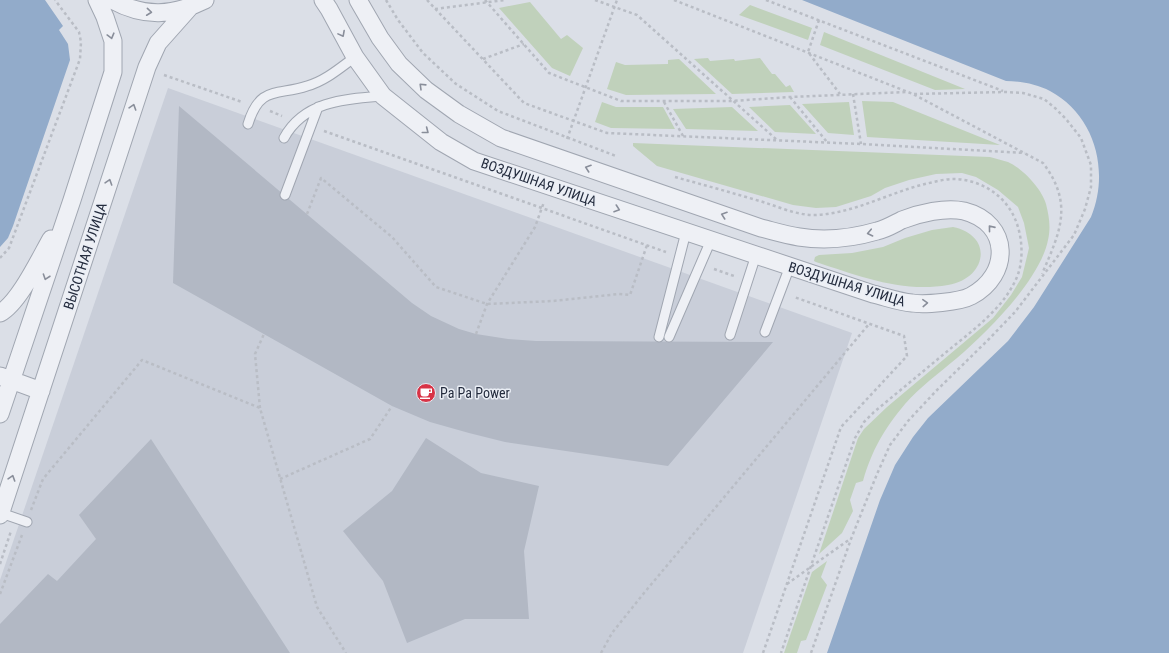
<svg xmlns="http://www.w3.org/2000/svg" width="1169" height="653" font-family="'Roboto Condensed',sans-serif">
  <rect width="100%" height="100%" fill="#dbdfe7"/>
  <!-- built -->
  <path fill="#c9ced9" d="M168 88 852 333 743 653H0V580Z"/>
  <!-- green -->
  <path fill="#c0d1bb" d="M530 2 561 39 567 35 583 48 570 76 552 68 499 8Z
    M750 5 812 28 808 40 739 15Z
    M824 32 965 89 935 90 820 45Z
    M708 58 710 61 734 59 735 61 760 58 772 74H775L786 87 790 85 794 92 732 94 694 59Z
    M679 59 716 94 626 95 607 89 616 62 625 65 668 64V60Z
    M862 101 893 102 1000 145 867 137Z
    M602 102 616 107H663L675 129 611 128 595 122Z
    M849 102 854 135 828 133 802 104Z
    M790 105 816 134 775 132 749 107Z
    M732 107 758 131 686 129 673 109Z
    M633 143 990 157C996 159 1002 160 1008 162 1022 168 1042 189 1046 204 1049 216 1051 227 1048 240 1040 280 987 332 957 358 939 373 920 387 905 404 884 429 872 450 863 481L856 483 850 500 853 511 842 533 819 554 858 438 864 429 887 407 993 318 1011 295 1022 277 1029 248 1024 223 1018 207 998 190 976 177 962 173 936 174 909 180 885 188 871 196 836 207 816 208 793 205 657 166 633 146Z
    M953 227C995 236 986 279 948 285 902 293 859 276 816 262L814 261 815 257 819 255 852 253 883 247 905 238 932 230Z
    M827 561 821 577 827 585 806 640 801 641 797 653H784L812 572Z"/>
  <!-- water -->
  <path fill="#92abca" d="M0 0H45L63 26 59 30 68 44 70 60 13 226 8 238 0 247Z
    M802 0H1169V653H827L880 500 895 465 913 437 928 418 1008 341 1034 307 1091 217C1110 171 1095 115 1050 91 1037 84 1021 81 1006 81Z"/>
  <!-- building -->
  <path fill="#b2b8c4" d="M179 106 412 303 431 316 459 329 476 334 508 339 536 341 773 342 668 466 505 442 469 433 430 422 392 406 173 283Z
    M426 438 481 473 539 486 524 551 529 619H465L407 643 383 581 343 531 392 491Z
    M151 439 290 653H0V624L48 574 57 581 96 539 79 515Z"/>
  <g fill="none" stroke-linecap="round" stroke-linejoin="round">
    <defs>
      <path id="service" d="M248 124C260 85 277 96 307 86 325 81 340 68 355 57
        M284 138C304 101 345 99 383 96
        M285 195 318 107
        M765 332 790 266
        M730 335 756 255
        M659 337 686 232
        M669 337 711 240
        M1 513 27 522"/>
      <path id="minor" d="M112 0C145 18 173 16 205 0
        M323 0 329 9 355 57 383 96 441 142 474 161 873 294C886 297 899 302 912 303 924 305 960 302 971 296 1011 275 1011 223 964 211 945 207 920 213 902 220 894 224 886 229 877 231 853 238 824 241 799 237 786 235 773 231 761 228L501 138 459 114 426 90 399 64 380 38 358 0
        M0 313C19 303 40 258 51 239
        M0 376 41 391
        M0 414 72 200 113 72V41L105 17 97 0
        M0 515 147 67 158 43 190 7"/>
    </defs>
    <!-- service casing -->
    <use href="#service" stroke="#a0a6b1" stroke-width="11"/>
    <!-- minor casing -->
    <use href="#minor" stroke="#a0a6b1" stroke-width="19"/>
    <!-- path -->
    <path stroke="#b9bdc5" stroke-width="2.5" stroke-dasharray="3 3" stroke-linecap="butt" d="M386 0 398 20 423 53 456 84 498 111 616 156
      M427 0 524 103 607 133 861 144 1025 153
      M485 0 549 73 621 101H732L790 97 907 92
      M595 0 637 15 777 140
      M674 0 913 94 1043 163C1074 204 1060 232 1042 274
      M766 0 1003 91
      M435 9 505 0
      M819 20 808 52 840 94
      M483 59 524 44
      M164 75 242 102
      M853 94 861 144
      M790 97 827 142
      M664 102 683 136
      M270 111 282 116
      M324 131 666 252
      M567 139 617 0
      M675 177C704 185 733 193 763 202 779 207 796 215 814 215 853 214 888 193 925 184 934 182 944 179 953 179 976 179 999 191 1011 211 1022 229 1025 257 1017 277 1003 310 970 332 944 354 921 373 897 393 874 412L864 422 855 438 781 653
      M307 214 321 178 392 237 436 287 487 304 553 301 619 294 630 295 647 245
      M0 258 9 248 80 59 81 42 79 32 55 0
      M714 269 734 276
      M476 334 487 304 535 227 544 202
      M260 408 255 354 264 334
      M280 479 370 439 392 406
      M31 510 43 479 142 360 260 408 317 607 346 653
      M0 564 11 531
      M787 584 850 539
      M0 594 22 535
      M601 653 612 633 644 593 869 324
      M763 653 841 427 907 356 904 336 794 297
      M811 653 851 539 877 474 890 445 908 421 936 391 989 339 1015 312 1074 235 1085 209 1091 187V165L1081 138 1066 119 1055 108 1044 99 1023 93 1005 92 913 94"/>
    <!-- service -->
    <use href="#service" stroke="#eef0f5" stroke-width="9"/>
    <!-- minor -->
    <use href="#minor" stroke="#eef0f5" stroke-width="17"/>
  </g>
  <!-- one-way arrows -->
  <defs><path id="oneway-chevron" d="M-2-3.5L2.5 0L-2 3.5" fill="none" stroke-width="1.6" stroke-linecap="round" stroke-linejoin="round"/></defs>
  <g stroke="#898e9a">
    <use href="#oneway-chevron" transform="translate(149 12) rotate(6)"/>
    <use href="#oneway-chevron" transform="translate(342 34) rotate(62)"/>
    <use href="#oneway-chevron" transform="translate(111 36) rotate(75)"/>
    <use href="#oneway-chevron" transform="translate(422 86) rotate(-136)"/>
    <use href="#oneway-chevron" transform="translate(133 107) rotate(-72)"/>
    <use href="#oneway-chevron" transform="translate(426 131) rotate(38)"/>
    <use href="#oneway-chevron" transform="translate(588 168) rotate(-161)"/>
    <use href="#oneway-chevron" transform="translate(109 182) rotate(-72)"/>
    <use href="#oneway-chevron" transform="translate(617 209) rotate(19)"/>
    <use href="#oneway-chevron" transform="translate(724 215) rotate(-161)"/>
    <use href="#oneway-chevron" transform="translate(991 228) rotate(-129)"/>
    <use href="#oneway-chevron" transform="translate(870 233) rotate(168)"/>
    <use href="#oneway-chevron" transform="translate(46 277) rotate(109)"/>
    <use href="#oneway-chevron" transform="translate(925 303) rotate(-3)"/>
    <use href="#oneway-chevron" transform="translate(12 478) rotate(-72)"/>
  </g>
  <!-- icons -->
  <defs>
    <symbol id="cafe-disc" viewBox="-11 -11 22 22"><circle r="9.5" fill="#d83346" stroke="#eaeef5"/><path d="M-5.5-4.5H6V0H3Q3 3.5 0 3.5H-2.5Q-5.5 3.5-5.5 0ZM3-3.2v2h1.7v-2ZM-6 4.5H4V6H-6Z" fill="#fff"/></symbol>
  </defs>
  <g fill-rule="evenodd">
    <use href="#cafe-disc" x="415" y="382" width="22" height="22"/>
  </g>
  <g text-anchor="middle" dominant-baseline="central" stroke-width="3" stroke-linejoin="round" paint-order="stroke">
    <!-- street labels -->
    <g font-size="14" fill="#242c3e" stroke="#eaeef5">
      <text transform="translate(539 182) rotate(19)">ВОЗДУШНАЯ УЛИЦА</text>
      <text transform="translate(85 256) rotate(-72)">ВЫСОТНАЯ УЛИЦА</text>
      <text transform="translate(847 284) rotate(17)">ВОЗДУШНАЯ УЛИЦА</text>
    </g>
    <!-- poi labels -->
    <g font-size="14" fill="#242c3e" stroke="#eaeef5" text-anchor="start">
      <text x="440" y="393">Pa Pa Power</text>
    </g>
  </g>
</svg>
